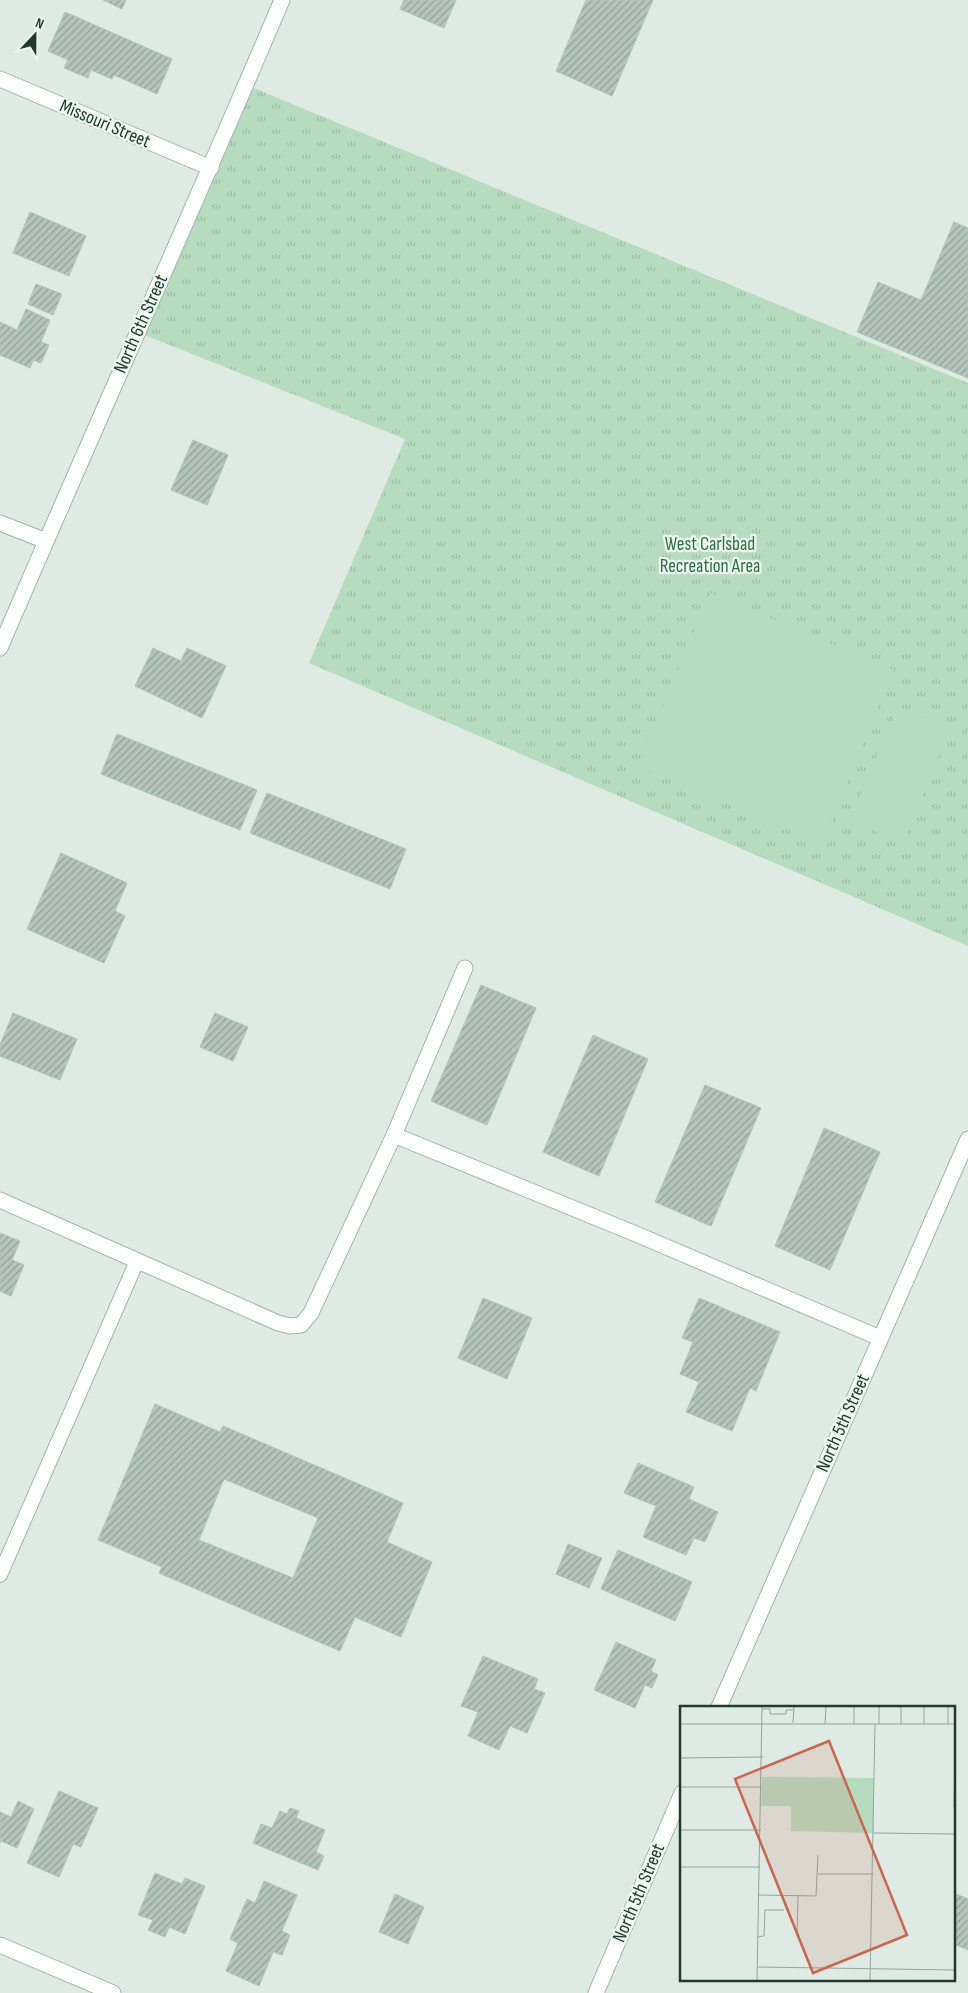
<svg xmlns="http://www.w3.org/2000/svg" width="968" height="1993" font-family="'Sofia Sans Condensed',sans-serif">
  <defs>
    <pattern id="park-tufts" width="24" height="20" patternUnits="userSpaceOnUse" patternTransform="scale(1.25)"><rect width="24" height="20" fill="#b7dbbf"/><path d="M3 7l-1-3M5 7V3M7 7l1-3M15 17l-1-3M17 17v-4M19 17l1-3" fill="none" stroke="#9dbda5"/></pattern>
    <pattern id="building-hatch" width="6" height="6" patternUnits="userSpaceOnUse" patternTransform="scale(1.25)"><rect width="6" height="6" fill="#b4c5bd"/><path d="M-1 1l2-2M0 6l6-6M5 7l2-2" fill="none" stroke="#92a19a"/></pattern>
  </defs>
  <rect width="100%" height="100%" fill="#dfeae4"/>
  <!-- park -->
  <path fill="url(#park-tufts)" d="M246 85 968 383V946L309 663 405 439 137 332Z"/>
  <!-- pitch -->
  <path fill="#b7dbbf" d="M710 593 894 670 822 844 638 766Z
    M897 707 951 729 903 843 850 821Z"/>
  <!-- building -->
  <path fill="url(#building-hatch)" stroke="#b1c3bb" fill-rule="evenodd" d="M103 0H126L122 9Z
    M404 0H456L444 28 400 9Z
    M586 0H653L612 96 556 71Z
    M65 12 172 59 157 94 114 75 112 79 91 70 88 78 64 68 68 60 48 51Z
    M30 212 86 236 69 276 13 253Z
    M954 222 968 228V378L857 332 878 282 921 300Z
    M36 284 62 294 53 315 28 304Z
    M26 309 50 320 41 342 49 345 41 363 33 360 30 368 0 355V322L17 330Z
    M193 440 228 455 207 505 171 490Z
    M153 648 181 661 187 648 226 666 202 718 135 686Z
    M117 734 257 790 240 830 101 774Z
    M267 793 406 849 390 889 250 833Z
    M61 853 127 883 115 911 125 916 104 963 27 929Z
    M481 985 536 1008 487 1125 431 1101Z
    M13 1013 77 1039 60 1080 0 1056V1045Z
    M215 1013 248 1027 233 1061 200 1047Z
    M593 1035 648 1059 599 1176 543 1152Z
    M705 1085 761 1108 711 1226 655 1202Z
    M824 1128 880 1152 830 1270 775 1246Z
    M0 1233 20 1241 12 1260 24 1265 11 1296 0 1291Z
    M483 1298 532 1318 507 1379 458 1358Z
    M699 1298 780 1332 756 1391 750 1388 732 1431 686 1412 699 1382 680 1374 693 1342 682 1338Z
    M155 1404 220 1432 223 1426 403 1503 387 1542 432 1562 401 1637 355 1617 340 1651 159 1573 162 1567 98 1540ZM224 1479 318 1518 293 1578 199 1540Z
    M638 1463 694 1487 689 1499 718 1512 705 1542 694 1538 686 1555 643 1537 656 1506 624 1493Z
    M568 1544 602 1558 589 1588 556 1574Z
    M618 1550 692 1582 675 1621 601 1589Z
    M616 1642 656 1660 651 1671 658 1675 652 1688 645 1685 635 1708 594 1690Z
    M483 1656 538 1679 534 1689 545 1693 527 1733 510 1726 499 1750 468 1736 478 1712 461 1706Z
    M59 1791 98 1808 81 1847 73 1844 59 1877 27 1863Z
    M18 1801 34 1809 17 1848 1 1841 0 1843V1812L11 1817Z
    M290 1808 299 1811 296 1818 325 1830 316 1852 324 1856 318 1870 253 1843 261 1824 272 1828 280 1811 287 1814Z
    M155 1873 182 1884 185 1878 205 1886 185 1934 169 1927 165 1937 148 1930 153 1920 138 1915Z
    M264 1881 297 1895 282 1931 290 1935 282 1955 273 1952 259 1986 226 1971 238 1943 230 1939 247 1899 255 1903Z
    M954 1893 968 1899V1950L954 1944Z
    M395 1894 424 1907 408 1944 379 1932Z"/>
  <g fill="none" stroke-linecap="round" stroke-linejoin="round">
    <defs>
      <path id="lane" d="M0 1575 137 1261"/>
      <path id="street" d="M0 79 211 168
        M0 523 46 541
        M394 1135 636 1234 880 1338
        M0 1200 278 1323 290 1326 301 1325 311 1313 394 1135 465 968
        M719 1707 968 1139
        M0 1945 113 1993
        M596 1993 682 1793"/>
      <path id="secondary" d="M0 648C93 431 190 217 282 0"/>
    </defs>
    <!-- lane casing -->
    <use href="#lane" stroke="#a2b2ab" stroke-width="16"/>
    <!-- street casing -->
    <use href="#street" stroke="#a2b2ab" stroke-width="17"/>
    <!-- secondary casing -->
    <use href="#secondary" stroke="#9eb6ac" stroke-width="17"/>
    <!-- lane -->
    <use href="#lane" stroke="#fff" stroke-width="14"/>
    <!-- street -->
    <use href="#street" stroke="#fff" stroke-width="15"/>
    <!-- secondary -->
    <use href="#secondary" stroke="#fff" stroke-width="15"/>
  </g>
  <g text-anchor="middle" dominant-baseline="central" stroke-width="4.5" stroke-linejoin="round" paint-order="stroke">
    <!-- street labels -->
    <g font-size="19" fill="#203a31" stroke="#eff7f2">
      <text transform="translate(105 124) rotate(23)">Missouri Street</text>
      <text transform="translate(141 324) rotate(-66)">North 6th Street</text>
      <text transform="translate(843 1423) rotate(-66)">North 5th Street</text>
      <text transform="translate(639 1893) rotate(-67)">North 5th Street</text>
    </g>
    <!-- park labels -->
    <g font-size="19" fill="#2b7042" stroke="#eff7f2">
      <text x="710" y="544">West Carlsbad<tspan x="710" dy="22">Recreation Area</tspan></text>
    </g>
  </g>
  <!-- overview -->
  <g transform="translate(680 1706)">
    <rect width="275" height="275" fill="#dfeae4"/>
    <path d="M82 71 194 72V127L111 125V100H81Z" fill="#b7dbbf"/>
    <path d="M147 103H168V123L147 122Z" fill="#b7dbbf"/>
    <path fill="none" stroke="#93a49c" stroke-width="1" d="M174 1V18M199 1V18M221 1V18M82 3H90V8H106V4H114M113 17 114 1M0 18H275M145 18 146 1M244 18V1M268 18V1M0 52 83 51M0 81H82M274 101 275 46M0 124H81M194 127 275 128M0 161H80M138 168H193M79 189 136 190 138 149M78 231 84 230 85 204H104M117 231 118 190M78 261 275 264M77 274 82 1M190 274 195 18"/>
    <path fill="#c6684f" fill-opacity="0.15" stroke="#c6684f" stroke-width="2.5" d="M149 35 227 229 133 267 55 73Z"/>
    <rect width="275" height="275" fill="none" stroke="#203a31" stroke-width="2.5"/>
  </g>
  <!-- north arrow -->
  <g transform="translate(35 35) rotate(22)" stroke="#eff7f2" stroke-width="4" paint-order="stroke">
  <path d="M0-4L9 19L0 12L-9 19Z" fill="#203a31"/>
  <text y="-8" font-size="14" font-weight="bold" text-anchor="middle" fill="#203a31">N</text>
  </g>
</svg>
